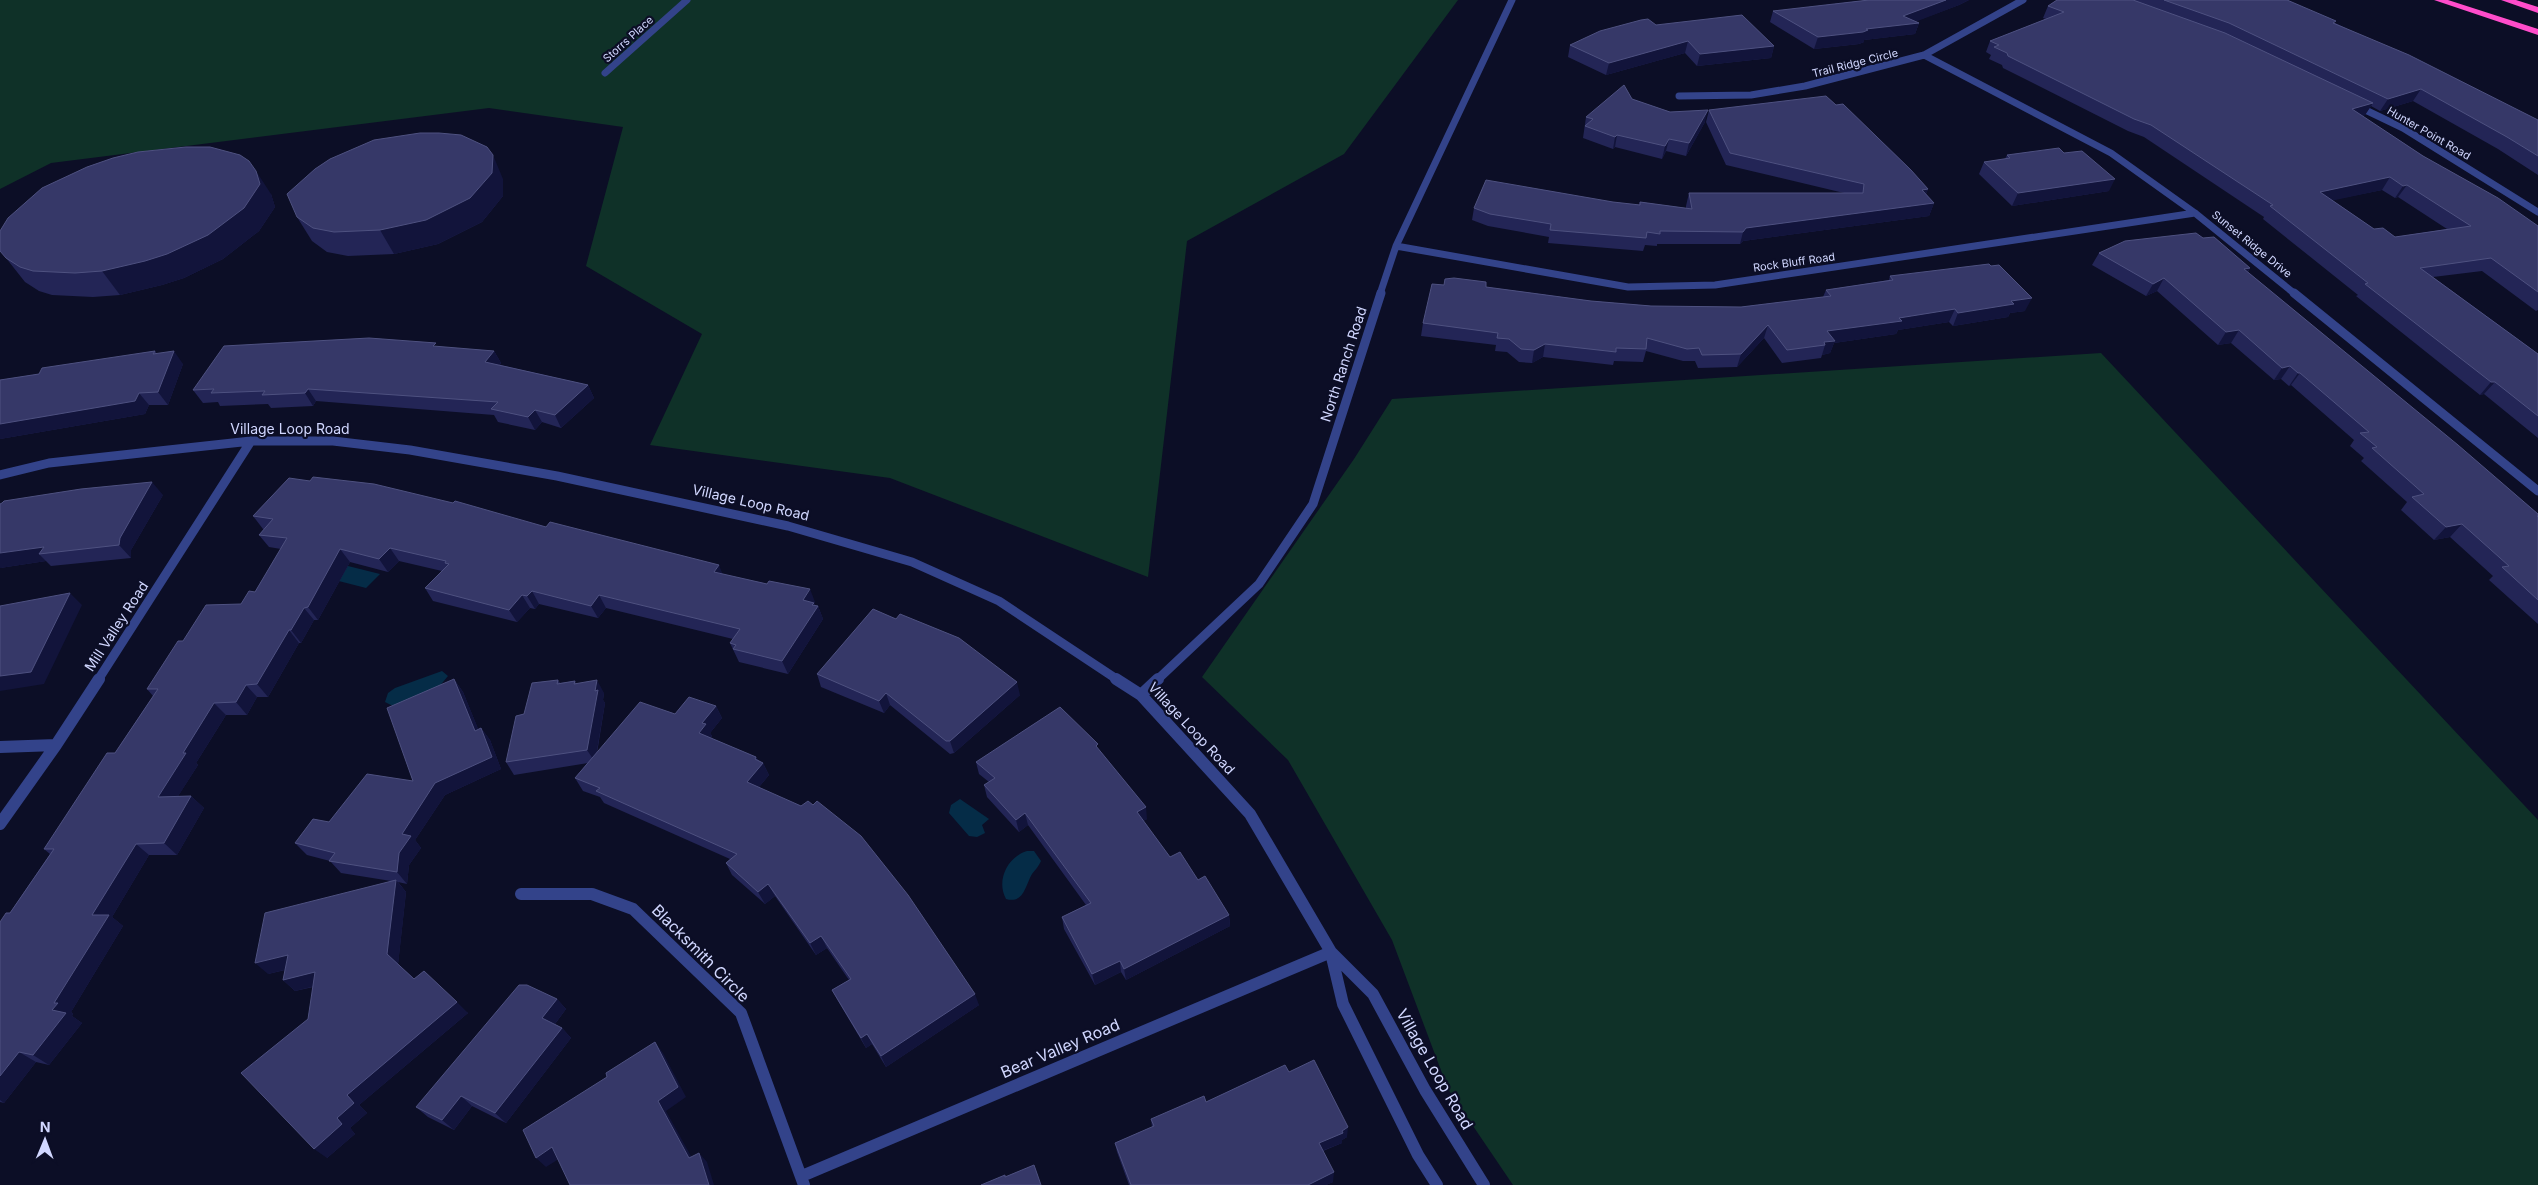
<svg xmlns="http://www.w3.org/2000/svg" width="2538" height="1185" font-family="Inter,sans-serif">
  <rect width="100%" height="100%" fill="#0c0e26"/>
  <!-- green -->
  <path fill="#0f3128" d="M0 0H1458L1344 154 1187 241 1148 577 890 478 650 445 702 334 586 266 623 127 489 108 51 163 0 189Z
    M2101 353 2538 820V1185H1513L1448 1089 1392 940 1288 760 1202 677 1354 459 1392 399Z"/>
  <!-- water -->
  <path fill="#052c47" d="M340 564 380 574 366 588 327 578Z
    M442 671 448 676 438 688 393 706 385 702 388 693 395 688Z
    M960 799 989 819 982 825 985 833 977 837 969 836 949 813 951 805Z
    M1027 851H1034L1041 861C1039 866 1035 870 1032 874 1025 886 1024 904 1006 899 996 881 1007 857 1027 851Z"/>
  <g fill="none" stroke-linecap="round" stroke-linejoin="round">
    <!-- minor-far2 -->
    <path stroke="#33438a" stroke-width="7" d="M1924 55 2111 153 2195 213 2295 294
      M605 73 687 0
      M1679 96 1751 95 1805 86 1924 55 2023 0
      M2355 105 2403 128 2538 212
      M1396 246 1628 287 1715 285 2195 213
      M1380 294 1396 246 1512 0"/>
    <!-- minor-far1 -->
    <path stroke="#33438a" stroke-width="9" d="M2294 293 2538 491
      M0 475 49 463 251 441H333L410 450 557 476 788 526 912 562 999 601 1118 680
      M98 680 251 441
      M1157 680 1259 584 1313 504 1381 293"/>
    <!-- minor -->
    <path stroke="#33438a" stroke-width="12" d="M1116 679 1141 695 1250 814 1331 952 1373 994 1425 1090 1484 1185
      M1141 695 1158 679
      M0 747 56 745
      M0 824 56 745 99 679
      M521 894H592L633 909 741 1013 804 1185
      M1331 953 1343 1004 1418 1155 1437 1185
      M802 1176 1331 952"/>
    <!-- motorway -->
    <path fill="#ff4cca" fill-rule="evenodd" d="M2434 0H2448L2538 29V35Z
      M2501 0H2516L2538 7V13Z"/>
  </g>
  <!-- wall -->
  <path fill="#232556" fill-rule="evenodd" d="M1869 0H1969L1959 5 1916 21 1919 23 1915 34 1864 40V42L1859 44 1814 49 1770 22 1773 11Z
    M2057 0H2287L2538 120V175L2498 149 2413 101 2380 111 2371 106 2365 115 2362 116 2423 156 2538 226V310L2536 311 2482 271 2433 277 2538 354V438L2484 394 2480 395 2356 296 2358 295 2263 219 2264 217 2144 137 2128 131 2003 68 2002 65 1989 59 1991 55 1986 52 1990 41 2046 19 2043 18 2048 6ZM2382 190 2395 198 2398 197 2447 229 2395 237 2374 229 2332 200Z
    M1656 25 1774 46 1771 58 1697 66 1685 53 1606 75 1568 57 1570 45Z
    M1632 99 1670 112 1705 122 1686 156 1666 151 1662 159 1615 147 1613 149 1583 138 1586 117Z
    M1709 110 1928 189 1926 194 1934 203 1929 216 1743 241 1740 244H1657V246L1645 245 1643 251 1548 243 1549 237 1488 226 1472 220 1474 208 1613 202 1639 205 1640 202 1686 208V206L1689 193H1844L1726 165 1706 122Z
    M2007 155 2109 191 2012 206 1979 174 1984 162 2005 159Z
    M503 179V196L482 222 438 244 394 254 348 256 327 252 312 241 297 217Z
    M271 194 275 207 259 231 223 259 184 278 162 285 120 295 93 297 52 295 39 291 25 282 6 258Z
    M2203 238 2250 268 2248 272 2538 514V624L2489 580 2493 576 2450 537 2434 540 2401 510 2407 502 2361 461 2364 458 2350 446 2354 440 2291 385 2289 386 2281 379 2274 380 2231 343 2218 345 2157 291 2146 296 2092 265 2099 253Z
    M1890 276 2025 311 2010 313 2008 317 1953 326 1949 322 1898 330 1896 334 1834 343 1830 353 1822 355 1821 358 1782 363 1764 338 1737 367 1698 368 1695 361H1683L1646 351 1643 362 1614 361 1613 365 1543 357 1532 363 1519 362 1507 352 1495 351 1496 345 1421 336 1423 323 1444 285 1486 287 1591 301 1651 306 1741 307 1823 297 1826 290 1889 280Z
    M438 347 494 351 501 363 500 365 588 385 594 398 561 428 542 422 535 430 498 422 494 415 316 401 313 406 271 408 268 404 220 406 218 402 203 403 193 390Z
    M155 351 157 354 183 364 168 405H149L145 414 0 439V380L39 374Z
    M163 495 131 550V558L51 566 46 561 0 568Z
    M253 516 546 527 723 574 815 602 814 603 815 606H818L823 619 788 674 739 662 730 643 733 639 606 608 598 618 539 604 535 609 530 608 517 622 433 601 425 588 442 571 399 561 388 572 350 562 318 620H314L301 643H299L268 697H257L247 715H226L196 763 198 765 178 796H191L204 808 177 855H149L112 917 123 926 71 1012 73 1014 72 1016 82 1023 49 1065 36 1062 4 1103 0 1102V922L10 913 50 854 44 849 115 753 153 696 147 689 183 641 241 604 255 592 281 549 269 547 259 535 264 529H263Z
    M817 674 1020 695 954 753 950 754 890 705 884 713 821 687Z
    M454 679 463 692 478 729 481 728 490 740 501 769 445 795 415 840 421 848 409 865 407 884 398 882 406 892 398 964 414 979 468 1013 359 1105 367 1113 350 1128 355 1134 327 1158 308 1019 313 987 295 991 283 980 285 970 268 974 391 881 341 873 330 861 307 855 295 843 329 822 413 781Z
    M558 680 560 683 575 681 576 684 604 693 603 700 605 703 597 753 675 714 716 706 722 718 710 733 712 736 711 738 756 757 758 760 763 763 769 775 759 787 979 1005 886 1067 872 1044 866 1048 838 1001 832 990 849 980 827 948 816 955 775 896 765 904 732 875 726 863 730 859 604 803 600 797 583 791 575 778 588 763 514 775 506 762 524 714Z
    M1099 750 1147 819 1143 821 1170 857 1198 880 1229 915 1230 926 1126 980 1121 972 1095 985 1064 929 1062 917 1086 905 1028 825 1019 832 987 797 984 785 989 782 979 774 976 762Z
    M557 999 566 1009 555 1024 562 1028 571 1038 506 1123 472 1106 454 1130 428 1117 416 1107Z
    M1289 1072 1347 1137 1342 1140V1143L1323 1151 1333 1182 1326 1185H1129L1117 1152 1115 1143 1152 1127 1151 1119 1206 1102Z"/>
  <!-- shaded-wall -->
  <path fill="#12143b" d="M1946 0H1969L1959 5 1910 24 1919 23 1915 34 1864 40V42L1859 44 1814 49 1818 37 1866 29Z
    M1688 41 1685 53 1606 75 1609 63Z
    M1774 46 1771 58 1697 66 1700 54Z
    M2421 89 2413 101 2380 111 2388 99Z
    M2373 103 2365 115 2344 122 2352 109Z
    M1708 110 1705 122 1686 156 1689 143Z
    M1617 135 1615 147 1613 149 1615 137Z
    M1669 139 1666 151 1662 159 1665 146Z
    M493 155 503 179V196L482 222 438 244 394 254 380 230Z
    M256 171 271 194 275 207 259 231 223 259 184 278 162 285 120 295 102 271Z
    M2390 177 2382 190 2312 205 2320 192Z
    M2115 179 2109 191 2012 206 2018 193Z
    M2407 185 2398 197 2395 198 2403 186Z
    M1928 189 1923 202 1922 190Z
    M1934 203 1929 216 1743 241 1740 244 1743 232 1746 228Z
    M2250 268 2242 280 2244 269Z
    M2164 278 2157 291 2146 296 2153 284Z
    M2032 298 2025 311 2010 313 2008 317 1953 326 1958 313 2011 301Z
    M1955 309 1949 322 1898 330 1896 334 1834 343 1830 353 1822 355 1825 345H1822L1827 331 1899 318Z
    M1768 325 1764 338 1737 367 1741 354Z
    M2239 330 2231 343 2218 345 2226 332Z
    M1545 344 1543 357 1532 363 1534 350Z
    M174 351 183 364 168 405 158 392Z
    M494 351 501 363 492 374 485 362Z
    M2290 366 2281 379 2274 380 2282 368Z
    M2298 373H2300L2291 385 2289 386Z
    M2491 382H2495L2484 394 2480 395Z
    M588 385 594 398 561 428 555 415Z
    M308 389 316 401 313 406 305 393Z
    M139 393 149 405 145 414 0 439V424Z
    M535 410 542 422 535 430 528 417Z
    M152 482 163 495 131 550V558L119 545 120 538Z
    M2462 524 2450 537 2434 540 2446 527Z
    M44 547 39 554 46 561 0 568V553Z
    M390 548 399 561 388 572 379 559Z
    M340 549 350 562 318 620 308 607Z
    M719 565 724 578 714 572Z
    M810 589 815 602 814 603 816 609 818 606 823 619 788 674 782 661 803 600Z
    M532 591 539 604 535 609 527 596Z
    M70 593 82 605 44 684 0 691V676Z
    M522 595 530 608 517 622 509 610Z
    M599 595 606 608 598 618 591 606Z
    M304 608 314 620 301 643 291 630Z
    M289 630 299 643 268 697 257 684Z
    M454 679 463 692 484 743 475 731Z
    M597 680 604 693 603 700 605 703 595 762 587 750Z
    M1017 682 1020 695 954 753 950 741Z
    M246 685 257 697 247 715 236 702Z
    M886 693 890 705 884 713 879 701Z
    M214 703 226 715 196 763 198 765 170 809 158 797 183 753Z
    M716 706 722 718 710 733 712 736 705 745 699 733 702 723Z
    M481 728 490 740 501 769 445 795 415 840 421 848 409 865 407 884 397 872 402 834 435 783Z
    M756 757 761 766 763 763 769 775 753 794 747 782 755 759Z
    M191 796 204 808 177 855 164 843Z
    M1146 807 1147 819 1138 824 1137 812Z
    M1025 813 1028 825 1019 832 1016 820Z
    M136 844 149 855 112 917 123 926 71 1012 73 1014 72 1016 82 1023 49 1065 33 1055 92 915Z
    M396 880 406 892 398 965 387 954Z
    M768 884 775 896 765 904 758 892Z
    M1229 915 1230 926 1126 980 1124 969Z
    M821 936 827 948 816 955 810 943Z
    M288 955 300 966 268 974 255 963Z
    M1120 961 1121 972 1095 985 1092 974Z
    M315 972 327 983 295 991 283 980Z
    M975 994 979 1005 886 1067 881 1056Z
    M557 999 566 1009 551 1029 542 1018Z
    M457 1002 468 1013 359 1105 367 1113 350 1128 355 1134 327 1158 314 1149 337 1118 347 1095Z
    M562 1028 571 1038 506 1123 495 1113Z
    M867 1034 872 1044 866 1048 861 1038Z
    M655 1042 663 1053 686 1097 666 1111 697 1167 689 1158 658 1101Z
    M19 1052 36 1062 4 1103 0 1100V1076Z
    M461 1096 472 1106 454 1130 442 1120Z
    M1348 1127 1347 1137 1342 1140V1143L1319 1152V1143Z
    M552 1147 562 1157 546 1167 536 1158Z
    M699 1153 707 1162 714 1185H709Z
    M1334 1172 1333 1182 1326 1185H1308Z"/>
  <!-- building -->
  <path fill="#363868" stroke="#4e5180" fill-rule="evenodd" d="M1869 0H1946L1903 16 1919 23 1866 29 1868 30 1863 32 1818 37 1773 11Z
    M2057 0H2133L2225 33 2373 103 2352 109 2423 156 2498 198 2538 226V292L2491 258 2420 268 2538 354V416L2495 382H2491L2365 284 2368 283 2270 206 2273 205 2151 125 2134 119 2008 56 2007 53 1994 47 1999 45 1990 41 2064 12 2048 6ZM2390 177 2403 186 2407 185 2471 226 2395 237 2383 228 2374 229 2320 192Z
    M2164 0H2287L2336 21 2333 23 2409 55 2538 120V156L2507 137 2421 89 2388 99 2229 23Z
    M1742 15 1774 46 1700 54 1688 41 1609 63 1570 45 1600 31 1641 20 1648 19 1656 25Z
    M1624 85 1632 99 1670 112 1708 110 1689 143 1669 139 1665 146 1617 135 1615 137 1585 126 1593 119 1586 117Z
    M1826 96 1836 105 1843 104 1911 170 1928 189 1922 190 1934 203 1746 228 1743 232 1660 231V234L1647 232 1646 238 1550 230 1551 224 1490 214 1474 208 1486 180 1613 202 1640 205V202L1692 209 1689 193H1863L1864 184 1730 153 1709 110Z
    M420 133H439L461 135 487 147 493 155 492 173 470 198 426 220 380 230 334 232 313 228 297 217 287 194 315 169 330 159 374 140Z
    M186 147H210L240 155 249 161 256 171 260 184 244 208 208 235 167 254 145 261 102 271 75 273 33 271 20 267 6 258 0 251V231L8 218 42 188 87 167 113 158 138 152Z
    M2059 148 2064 153 2082 151 2115 179 2018 193 1984 162 2010 158 2007 155Z
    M2196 233 2203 238 2214 237 2250 268 2244 269 2458 445 2538 514V516H2537L2538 517V600L2502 567 2509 566 2462 524 2446 527 2412 497 2424 494 2372 448 2377 447 2360 433 2369 432 2300 373H2298L2290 366 2282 368 2239 330 2226 332 2164 278 2153 284 2099 253 2125 241Z
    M1989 264 1991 266 1999 265 2032 298 2011 301 2014 304 1958 313 1955 309 1899 318 1902 321 1827 331 1835 341 1824 342 1825 345 1787 350 1768 325 1741 354 1702 355 1699 348 1687 349 1647 338 1646 349 1616 348V352L1545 344 1534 350 1521 349 1509 339 1497 338 1498 333 1423 323 1432 284 1444 285 1445 279 1454 278 1486 282V287L1591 301 1651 306 1741 307 1831 296 1826 290 1893 280 1890 276Z
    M369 338 436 343 433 346 494 351 485 362 588 385 555 415 535 410 528 417 491 409 498 402 308 389 305 393 262 395 265 391 211 393 214 389 193 390 224 346Z
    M155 351 153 354 174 351 158 392 139 393 135 401 0 424V380L39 374 42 368Z
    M313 477 374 484 453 503 455 501 546 527 550 522 719 565 714 572 767 584 769 581 810 589 803 600 814 603 812 605 818 606 782 661 733 649 736 645 730 643 740 629 599 595 591 606 532 591 527 596 522 595 509 610 425 588 449 564 445 563 446 561 390 548 379 559 340 549 308 607 304 608 291 630H289L257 684 246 685 236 702 214 703 183 753H186L158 797 191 796 164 843 136 844 92 915H109L54 1003H58L52 1010 66 1013 33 1055 19 1052 0 1076V922L6 913H10L54 849H44L107 753H115L158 689H147L178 641H183L206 605 241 604 249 591 255 592 287 538 259 535 273 519 253 516 289 478 310 481Z
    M152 482 120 538 119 545 39 554 44 547 0 553V504L2 503 4 501 81 489Z
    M70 593 31 672 0 676V606Z
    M873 609 896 619 900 614 959 638 1017 682 950 741H946L886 693 879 701 817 674Z
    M454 679 475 731 481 728 492 757 435 783 402 834 411 836 399 853 397 872 329 861 335 853 295 843 313 819 329 822 367 774 413 781 387 708Z
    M558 680 557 684 575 681 574 684 597 680 595 691 598 690 587 750 506 762 516 716 524 714 532 683Z
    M689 697 716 706 702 723 706 724 699 733 756 757 755 759 763 763 747 782 801 806 808 801 813 805 817 801 861 836 908 895 975 994 881 1056 867 1034 861 1038 832 990 851 979 821 936 810 943 768 884 758 892 726 863 737 854 596 791 600 788 575 778 640 702 675 714Z
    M1060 707 1098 744 1096 746 1146 807 1137 812 1170 857 1180 852 1198 880 1205 876 1229 915 1124 969 1120 961 1092 974 1062 917 1091 903 1025 813 1016 820 984 785 995 778 976 762Z
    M396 880 387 954 414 979 424 971 457 1002 347 1095 354 1103 337 1118 342 1124 314 1149 241 1073 308 1019 315 972 283 980 288 955 255 963 265 913Z
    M519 985H527L557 999 542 1018 562 1028 495 1113 461 1096 442 1120 416 1107Z
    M655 1042 678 1087 658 1101 689 1158 699 1153 709 1185H570L552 1147 536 1158 523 1130 607 1077 606 1073Z
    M1314 1060 1348 1127 1342 1131 1343 1133 1319 1143 1334 1172 1308 1185H1131L1115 1143 1154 1126 1151 1119 1204 1096 1206 1102 1285 1065 1289 1072Z
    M1034 1165 1041 1185H981L1005 1175V1177Z"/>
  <g text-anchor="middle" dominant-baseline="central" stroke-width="4.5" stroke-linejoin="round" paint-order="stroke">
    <!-- far-street labels -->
    <g font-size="11" fill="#d1d7ff" stroke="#0c0e26">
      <text transform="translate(628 39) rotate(-42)">Storrs Place</text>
      <text transform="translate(1855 63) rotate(-14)">Trail Ridge Circle</text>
      <text transform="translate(2429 133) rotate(30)">Hunter Point Road</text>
      <text transform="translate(2252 244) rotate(39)">Sunset Ridge Drive</text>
      <text transform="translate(1794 262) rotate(-8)">Rock Bluff Road</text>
    </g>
    <!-- street labels -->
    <g font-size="14" fill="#d1d7ff" stroke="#0c0e26">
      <text transform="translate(1343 364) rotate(-72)">North Ranch Road</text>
      <text x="290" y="428">Village Loop Road</text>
      <text transform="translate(751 502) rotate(13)">Village Loop Road</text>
      <text transform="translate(116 626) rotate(-57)">Mill Valley Road</text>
      <text transform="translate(1192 728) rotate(47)">Village Loop Road</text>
    </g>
    <!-- near-street labels -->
    <g font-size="16" fill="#d1d7ff" stroke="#0c0e26">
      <text transform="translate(701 953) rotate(45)">Blacksmith Circle</text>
      <text transform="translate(1060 1048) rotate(-23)">Bear Valley Road</text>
      <text transform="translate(1435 1069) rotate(60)">Village Loop Road</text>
    </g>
  </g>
  <!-- north arrow -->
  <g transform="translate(45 1140) rotate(1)" stroke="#0c0e26" stroke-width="4" paint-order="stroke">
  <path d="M0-4L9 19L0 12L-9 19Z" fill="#d1d7ff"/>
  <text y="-8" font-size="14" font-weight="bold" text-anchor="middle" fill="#d1d7ff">N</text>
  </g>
</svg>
